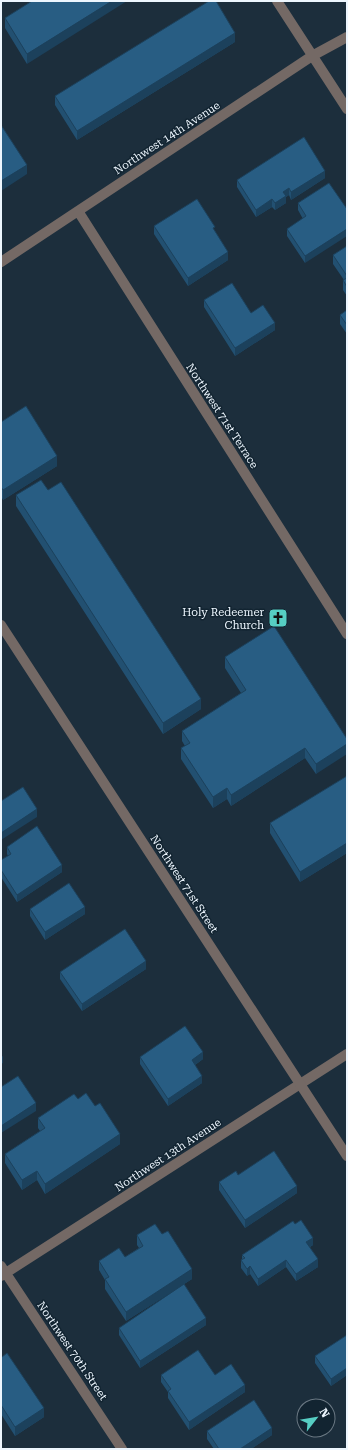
<svg xmlns="http://www.w3.org/2000/svg" width="348" height="1450" font-family="'Roboto Serif',serif">
  <rect width="100%" height="100%" fill="#1c2e3c"/>
  <g fill="none" stroke-linecap="round" stroke-linejoin="round">
    <!-- minor -->
    <path stroke="#746965" stroke-width="10" d="M277 1 347 109
      M78 211 347 634
      M1 262 312 56 347 37
      M1 1266 122 1449
      M1 1276 347 1054"/>
    <!-- tertiary -->
    <path stroke="#746965" stroke-width="10" d="M1 625 347 1156"/>
  </g>
  <!-- wall -->
  <path fill="#225071" d="M32 1 27 64 5 28V18Z
    M235 42 77 140 55 105V96Z
    M325 178 291 200 289 195 286 197V203L275 210 272 207 256 217 237 187V180Z
    M329 183 305 263 287 236V229L303 219 298 210V203Z
    M154 226 228 260 188 286 154 234Z
    M347 246V296L343 290V280H344L333 264V255Z
    M204 300 251 313 275 330 235 356 204 307Z
    M347 310V334L340 324V315Z
    M1 422 57 466 3 500 1 496Z
    M16 495 201 709 163 734 16 506Z
    M225 657 347 739 316 774 305 758 231 806 227 799 213 808 181 759V748L185 746 182 741V731L241 693 225 668Z
    M347 776V853L300 882 270 833V823Z
    M7 847 62 872 17 902 1 877V860L8 856 7 854Z
    M30 909 85 914 45 940 30 916Z
    M146 969 82 1011 60 979V972Z
    M140 1057 203 1059 195 1065 202 1083 168 1106 140 1064Z
    M78 1099 120 1144 45 1194 37 1180 22 1190 5 1163V1154L40 1131 38 1128V1118Z
    M238 1175 297 1193 245 1228 219 1190V1182Z
    M295 1224 313 1245 310 1247 318 1267 296 1281 286 1267 258 1286 250 1274 247 1276 241 1268V1260H242V1255Z
    M137 1235 192 1279 126 1321 105 1289V1280L99 1270V1261L125 1257 139 1248 137 1245Z
    M206 1325 140 1368 119 1335V1328Z
    M347 1335V1375L331 1386 315 1363V1356Z
    M1 1355 44 1417 15 1436 1 1414Z
    M161 1375H215L245 1392 189 1430 168 1398V1392L161 1382Z
    M207 1431 272 1435 251 1449H214L207 1439Z"/>
  <!-- shaded-wall -->
  <path fill="#1c415c" d="M112 1H127L27 64V54Z
    M235 33V42L77 140V131Z
    M27 165V174L1 191V181Z
    M325 171V178L291 200V192Z
    M289 188V195L286 197V203L275 210V203L283 192Z
    M272 199V207L256 217V210Z
    M347 229V236L305 263V256Z
    M228 252V260L188 286V278Z
    M275 323V330L235 356V348Z
    M57 456V466L3 500V490Z
    M201 699V709L163 734V723Z
    M347 744V754L316 774V764Z
    M305 748V758L231 806V795Z
    M227 788V799L213 808V797Z
    M37 809V817L1 840V833Z
    M347 843V853L300 882V872Z
    M62 865V872L17 902V895Z
    M85 907V914L45 940V932Z
    M146 961V969L82 1011V1004Z
    M203 1052V1059L192 1067V1060Z
    M3 1056V1063L1 1064V1057Z
    M202 1076V1083L168 1106V1099Z
    M36 1103V1111L1 1133V1126Z
    M120 1134V1144L45 1194V1184Z
    M37 1171V1180L22 1190V1180Z
    M297 1186V1193L245 1228V1220Z
    M313 1238V1245L306 1249V1242Z
    M318 1259V1267L296 1281V1274Z
    M286 1260V1267L258 1286V1279Z
    M250 1266V1274L247 1276V1269Z
    M192 1269V1279L126 1321V1312Z
    M206 1318V1325L140 1368V1361Z
    M347 1368V1375L331 1386V1379Z
    M245 1385V1392L189 1430V1422Z
    M44 1408V1417L15 1436V1427Z
    M272 1428V1435L251 1449H240Z"/>
  <!-- building -->
  <path fill="#285d83" stroke="#1c415c" d="M32 1H112L27 54 5 18Z
    M209 1H216L235 33 77 131 55 96Z
    M1 125 27 165 1 181Z
    M304 137 325 171 291 192 289 188 283 192 286 196 275 203 272 199 256 210 237 180Z
    M329 183 347 209V229L305 256 287 229 306 216 298 203Z
    M197 199 215 227 213 228 228 252 188 278 154 226Z
    M347 246V276L333 255Z
    M347 278V287L343 280Z
    M232 283 251 313 263 305 275 323 235 348 204 300Z
    M347 310V325L340 315Z
    M26 406 57 456 3 490 1 487V422Z
    M41 480 48 490 61 482 201 699 163 723 16 495Z
    M274 626 347 739V744L316 764 305 748 231 795 227 788 213 797 181 748 190 743 182 731 246 690 225 657Z
    M347 776V843L300 872 270 823Z
    M23 787 37 809 1 833V801Z
    M37 826 62 865 17 895 1 870V860L11 854 7 847Z
    M69 883 85 907 45 932 30 909Z
    M125 929 146 961 82 1004 60 972Z
    M185 1026 203 1052 192 1060 202 1076 168 1099 140 1057Z
    M18 1076 36 1103 1 1126V1087Z
    M86 1093 95 1106 100 1103 120 1134 45 1184 37 1171 22 1180 5 1154 45 1128 38 1118 74 1094 78 1099Z
    M274 1151 297 1186 245 1220 219 1182 236 1171 238 1175Z
    M301 1220 313 1238 306 1242 318 1259 296 1274 286 1260 258 1279 250 1266 247 1269 241 1260 245 1258 242 1255 293 1221 295 1224Z
    M155 1224 162 1234 168 1231 192 1269 126 1312 105 1279 109 1277 99 1261 119 1248 125 1257 143 1246 137 1235Z
    M184 1284 206 1318 140 1361 119 1328Z
    M347 1335V1368L331 1379 315 1356Z
    M198 1350 215 1375 231 1364 245 1385 189 1422 168 1391 171 1389 161 1375Z
    M7 1353 44 1408 15 1427 1 1405V1355L2 1357Z
    M254 1400 272 1428 240 1449H219L207 1431Z"/>
  <!-- icons -->
  <defs>
    <symbol id="church-square" viewBox="-11 -11 22 22"><rect x="-9" y="-9" width="18" height="18" rx="4" fill="#56cec3" stroke="#122431"/><path d="M-1.2-6h2.4v3.5h3.3v2.4h-3.3V6h-2.4V-.1h-3.3v-2.4h3.3Z" fill="#111"/></symbol>
  </defs>
  <g fill-rule="evenodd">
    <use href="#church-square" x="267" y="607" width="22" height="22"/>
  </g>
  <g text-anchor="middle" dominant-baseline="central" stroke-width="3" stroke-linejoin="round" paint-order="stroke">
    <!-- street labels -->
    <g font-size="11" fill="#edf6fe" stroke="#122431">
      <text transform="translate(167 138) rotate(-33)">Northwest 14th Avenue</text>
      <text transform="translate(222 416) rotate(57)">Northwest 71st Terrace</text>
      <text transform="translate(184 884) rotate(57)">Northwest 71st Street</text>
      <text transform="translate(168 1155) rotate(-33)">Northwest 13th Avenue</text>
      <text transform="translate(72 1351) rotate(56)">Northwest 70th Street</text>
    </g>
    <!-- poi labels -->
    <g font-size="11" fill="#edf6fe" stroke="#122431" text-anchor="end">
      <text x="264" y="612">Holy Redeemer<tspan x="264" dy="13">Church</tspan></text>
    </g>
  </g>
  <!-- border -->
  <rect width="348" height="1450" fill="none" stroke="#edf6fe" stroke-width="4"/>
  <!-- north arrow -->
  <g transform="translate(316 1418) rotate(59)"><circle r="19" fill="#122431" stroke="#6a7883"/>
  <path d="M0-3L7 15L0 10L-7 15Z" fill="#56cec3"/>
  <text y="-6" font-size="11" font-weight="bold" text-anchor="middle" fill="#edf6fe">N</text>
  </g>
</svg>
